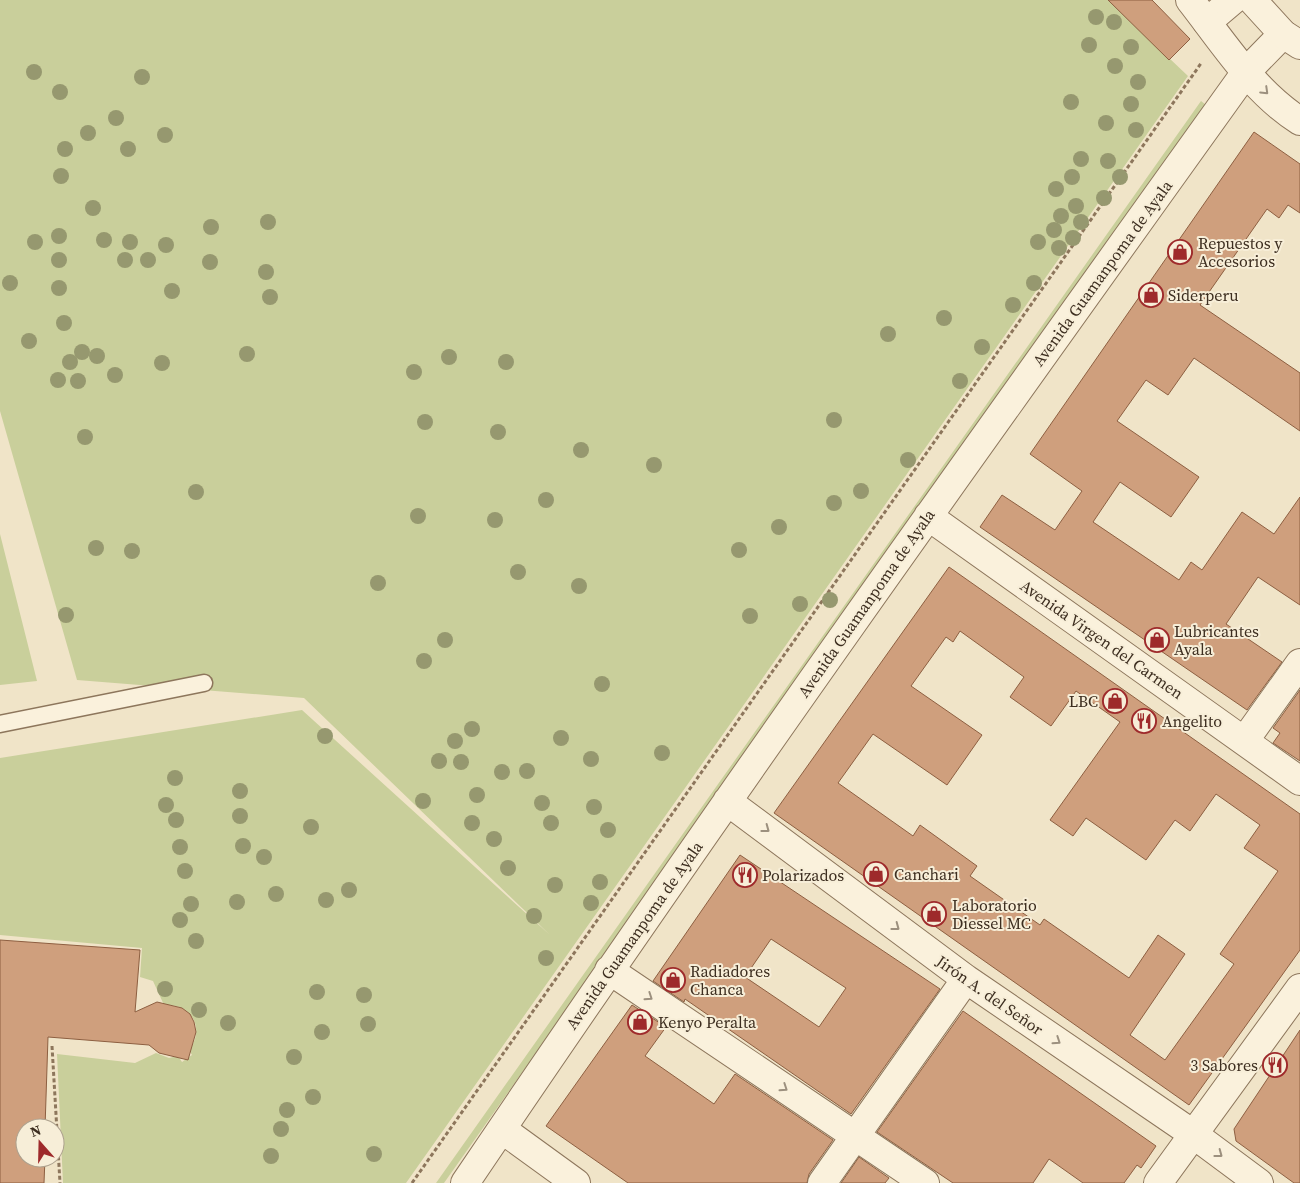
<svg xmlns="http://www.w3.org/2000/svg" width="1300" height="1183" font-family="'Source Serif 4',serif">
  <rect width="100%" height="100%" fill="#f0e4c8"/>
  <!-- green -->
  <path fill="#c9cf9b" d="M0 0H1108L1188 76 406 1183H63L57 1054 135 1063 156 1053 169 1058 178 1056 182 1062 192 1055 189 1050C206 1028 191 1003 164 1005L153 981 140 977 142 948 0 935V758L302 710 550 935 304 698 77 680 0 411Z
    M1201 101 1206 105 444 1183H436Z
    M0 534 37 681 0 685Z"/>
  <!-- building -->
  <path fill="#cf9f7d" stroke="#8d5f41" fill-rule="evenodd" d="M1108 0H1152L1190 39 1169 60Z
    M1254 132 1300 164V213L1288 205 1279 218 1267 209 1200 305 1300 373V431L1194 358 1168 395 1146 380 1117 421 1199 477 1171 517 1120 482 1093 522 1179 580 1191 562 1202 570 1242 512 1274 534 1300 497V605L1258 577 1226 624 1282 662 1247 710 980 527 1002 495 1055 530 1082 491 1030 454Z
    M949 567 1300 814V950L1189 1105 774 813ZM960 631 1024 677 1010 697 1051 726 1076 691 1120 722 1050 820 1073 836 1086 818 1146 860 1175 820 1190 831 1216 794 1260 825 1244 848 1278 871 1220 954 1234 964 1165 1060 1130 1035 1185 954 1158 935 1129 978 1044 919 1040 925 970 876 977 866 920 825 913 836 838 783 873 734 947 785 982 735 911 686 946 637 953 642Z
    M1300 690V761L1273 743 1280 733 1273 728Z
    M740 855 940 989 851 1114 685 999 684 1002 653 981ZM771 939 846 988 819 1027 745 977Z
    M0 940 140 950 135 1012 157 1002 182 1008 190 1014 194 1022 196 1032 188 1060 159 1053 149 1045 48 1037 45 1128H25V1158H45L44 1183H0Z
    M632 1005 666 1027 645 1056 714 1104 735 1074 833 1140 809 1174 807 1183H628L546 1126Z
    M963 1011 1156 1146 1141 1168 1137 1165 1124 1183H1083L1049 1159 1033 1183H953L877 1132Z
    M1300 1030V1183H1294L1236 1141 1234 1129Z
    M859 1157 889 1178 885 1183H841Z"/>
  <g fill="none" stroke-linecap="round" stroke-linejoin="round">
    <defs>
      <path id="service" d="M0 724 204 683"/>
      <path id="minor" d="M1207 22 1233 0
        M928 516 1300 781
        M1245 740 1300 663
        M727 801 966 979 1193 1134 1259 1183
        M609 970 925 1183
        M503 1130 576 1183
        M465 1183C718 808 982 440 1246 72L1283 34
        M822 1183 966 979
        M1158 1183 1300 988"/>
      <path id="tertiary" d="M1190 0C1223 42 1254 92 1300 121
        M1252 0 1283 34 1300 45"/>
    </defs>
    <!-- service casing -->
    <use href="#service" stroke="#8d765c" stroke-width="19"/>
    <!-- minor casing -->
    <use href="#minor" stroke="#8d765c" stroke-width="30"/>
    <!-- tertiary casing -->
    <use href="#tertiary" stroke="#8d765c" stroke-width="30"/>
    <!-- path -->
    <path stroke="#8d765c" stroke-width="3" stroke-dasharray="4 2.5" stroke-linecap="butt" d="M52 1046 60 1183
      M412 1183 1202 62"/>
    <!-- service -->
    <use href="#service" stroke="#faf1dc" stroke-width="16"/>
    <!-- minor -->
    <use href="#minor" stroke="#faf1dc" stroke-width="28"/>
    <!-- tertiary -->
    <use href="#tertiary" stroke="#faf1dc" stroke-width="28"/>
  </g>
  <!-- trees -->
  <g fill="#96986f">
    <circle cx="1096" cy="17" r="8"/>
    <circle cx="1114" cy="22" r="8"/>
    <circle cx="1089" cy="45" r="8"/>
    <circle cx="1131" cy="47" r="8"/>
    <circle cx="1115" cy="66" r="8"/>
    <circle cx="34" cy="72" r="8"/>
    <circle cx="142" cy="77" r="8"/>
    <circle cx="1138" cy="82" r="8"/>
    <circle cx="60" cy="92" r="8"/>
    <circle cx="1071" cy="102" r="8"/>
    <circle cx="1131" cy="104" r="8"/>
    <circle cx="116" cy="118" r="8"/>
    <circle cx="1106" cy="123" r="8"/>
    <circle cx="1136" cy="130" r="8"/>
    <circle cx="88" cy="133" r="8"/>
    <circle cx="165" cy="135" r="8"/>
    <circle cx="65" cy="149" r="8"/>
    <circle cx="128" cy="149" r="8"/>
    <circle cx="1081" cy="159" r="8"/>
    <circle cx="1108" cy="161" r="8"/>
    <circle cx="61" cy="176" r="8"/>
    <circle cx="1072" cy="177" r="8"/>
    <circle cx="1120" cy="177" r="8"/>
    <circle cx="1056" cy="189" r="8"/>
    <circle cx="1104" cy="198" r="8"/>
    <circle cx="1076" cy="206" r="8"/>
    <circle cx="93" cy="208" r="8"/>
    <circle cx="1061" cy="216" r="8"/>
    <circle cx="268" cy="222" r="8"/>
    <circle cx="1081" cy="222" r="8"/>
    <circle cx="211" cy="227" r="8"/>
    <circle cx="1054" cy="230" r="8"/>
    <circle cx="59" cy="236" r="8"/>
    <circle cx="1073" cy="238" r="8"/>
    <circle cx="104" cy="240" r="8"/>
    <circle cx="35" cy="242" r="8"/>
    <circle cx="130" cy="242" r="8"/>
    <circle cx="1038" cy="242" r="8"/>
    <circle cx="166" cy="245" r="8"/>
    <circle cx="1059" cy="248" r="8"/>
    <circle cx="59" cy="260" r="8"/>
    <circle cx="125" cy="260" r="8"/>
    <circle cx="148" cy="260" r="8"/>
    <circle cx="210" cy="262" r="8"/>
    <circle cx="266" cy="272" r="8"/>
    <circle cx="10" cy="283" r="8"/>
    <circle cx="1034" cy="283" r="8"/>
    <circle cx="59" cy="288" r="8"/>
    <circle cx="172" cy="291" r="8"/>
    <circle cx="270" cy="297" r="8"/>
    <circle cx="1013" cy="305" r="8"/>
    <circle cx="944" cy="318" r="8"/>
    <circle cx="64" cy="323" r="8"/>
    <circle cx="888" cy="334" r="8"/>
    <circle cx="29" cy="341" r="8"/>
    <circle cx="982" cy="347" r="8"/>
    <circle cx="82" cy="352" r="8"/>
    <circle cx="247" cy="354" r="8"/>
    <circle cx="97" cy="356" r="8"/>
    <circle cx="449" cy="357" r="8"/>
    <circle cx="70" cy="362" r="8"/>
    <circle cx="506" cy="362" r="8"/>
    <circle cx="162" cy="363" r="8"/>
    <circle cx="414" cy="372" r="8"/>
    <circle cx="115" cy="375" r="8"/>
    <circle cx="58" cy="380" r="8"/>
    <circle cx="78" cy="381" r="8"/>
    <circle cx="960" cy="381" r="8"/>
    <circle cx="834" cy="420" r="8"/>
    <circle cx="425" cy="422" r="8"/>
    <circle cx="498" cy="432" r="8"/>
    <circle cx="85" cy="437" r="8"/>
    <circle cx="581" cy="450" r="8"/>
    <circle cx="908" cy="460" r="8"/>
    <circle cx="654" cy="465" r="8"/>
    <circle cx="861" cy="491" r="8"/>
    <circle cx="196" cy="492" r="8"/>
    <circle cx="546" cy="500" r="8"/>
    <circle cx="834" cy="503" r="8"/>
    <circle cx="418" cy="516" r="8"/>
    <circle cx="495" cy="520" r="8"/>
    <circle cx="779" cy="527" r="8"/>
    <circle cx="96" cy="548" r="8"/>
    <circle cx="739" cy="550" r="8"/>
    <circle cx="132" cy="551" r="8"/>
    <circle cx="518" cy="572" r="8"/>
    <circle cx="378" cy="583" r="8"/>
    <circle cx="579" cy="586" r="8"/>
    <circle cx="830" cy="600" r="8"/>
    <circle cx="800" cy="604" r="8"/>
    <circle cx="66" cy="615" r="8"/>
    <circle cx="750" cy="616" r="8"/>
    <circle cx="445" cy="640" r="8"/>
    <circle cx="424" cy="661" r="8"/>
    <circle cx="602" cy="684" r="8"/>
    <circle cx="472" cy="729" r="8"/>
    <circle cx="325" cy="736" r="8"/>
    <circle cx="561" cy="738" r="8"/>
    <circle cx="455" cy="741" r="8"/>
    <circle cx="662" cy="753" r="8"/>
    <circle cx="591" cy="759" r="8"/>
    <circle cx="439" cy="761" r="8"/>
    <circle cx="461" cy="762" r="8"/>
    <circle cx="527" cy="771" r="8"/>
    <circle cx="502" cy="772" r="8"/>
    <circle cx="175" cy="778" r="8"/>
    <circle cx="240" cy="791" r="8"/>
    <circle cx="477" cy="795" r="8"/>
    <circle cx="423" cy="801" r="8"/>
    <circle cx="542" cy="803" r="8"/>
    <circle cx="166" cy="805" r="8"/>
    <circle cx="594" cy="807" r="8"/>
    <circle cx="240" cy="816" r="8"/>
    <circle cx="176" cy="820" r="8"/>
    <circle cx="472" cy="823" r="8"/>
    <circle cx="551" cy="823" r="8"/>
    <circle cx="311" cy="827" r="8"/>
    <circle cx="608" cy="830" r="8"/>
    <circle cx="494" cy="839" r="8"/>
    <circle cx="243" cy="846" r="8"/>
    <circle cx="180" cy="847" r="8"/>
    <circle cx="264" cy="857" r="8"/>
    <circle cx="508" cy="868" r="8"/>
    <circle cx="185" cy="871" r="8"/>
    <circle cx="600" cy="882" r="8"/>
    <circle cx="555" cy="885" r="8"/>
    <circle cx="349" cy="890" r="8"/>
    <circle cx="276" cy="894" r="8"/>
    <circle cx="326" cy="900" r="8"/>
    <circle cx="237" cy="902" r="8"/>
    <circle cx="591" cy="903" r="8"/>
    <circle cx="191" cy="904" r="8"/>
    <circle cx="534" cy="916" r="8"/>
    <circle cx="180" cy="920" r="8"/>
    <circle cx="196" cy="941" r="8"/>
    <circle cx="546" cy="958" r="8"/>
    <circle cx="165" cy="989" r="8"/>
    <circle cx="317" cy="992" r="8"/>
    <circle cx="364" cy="995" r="8"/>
    <circle cx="199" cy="1010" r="8"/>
    <circle cx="228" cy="1023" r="8"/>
    <circle cx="368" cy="1024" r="8"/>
    <circle cx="322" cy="1032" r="8"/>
    <circle cx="294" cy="1057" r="8"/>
    <circle cx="313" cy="1097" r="8"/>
    <circle cx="287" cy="1110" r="8"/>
    <circle cx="281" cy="1129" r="8"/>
    <circle cx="374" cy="1154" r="8"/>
    <circle cx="271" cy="1156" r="8"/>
  </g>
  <!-- one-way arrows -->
  <defs><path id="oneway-chevron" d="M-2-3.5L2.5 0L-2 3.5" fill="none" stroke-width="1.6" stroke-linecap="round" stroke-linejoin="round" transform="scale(1.25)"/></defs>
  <g stroke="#9c907e">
    <use href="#oneway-chevron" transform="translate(1265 91) rotate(44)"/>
    <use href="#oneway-chevron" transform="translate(766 829) rotate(37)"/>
    <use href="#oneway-chevron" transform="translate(896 927) rotate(37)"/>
    <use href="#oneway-chevron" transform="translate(649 997) rotate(34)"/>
    <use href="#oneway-chevron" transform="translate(1057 1041) rotate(34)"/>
    <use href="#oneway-chevron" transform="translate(784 1088) rotate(34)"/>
    <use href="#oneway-chevron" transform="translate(1219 1154) rotate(37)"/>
  </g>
  <!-- icons -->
  <defs>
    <symbol id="shop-ring" viewBox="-11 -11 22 22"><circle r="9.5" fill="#f7eed8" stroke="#9e2a2b" stroke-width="1.5"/><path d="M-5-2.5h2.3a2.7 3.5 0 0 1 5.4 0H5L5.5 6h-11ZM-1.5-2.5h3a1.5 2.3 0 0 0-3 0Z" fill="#9e2a2b"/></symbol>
    <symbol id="restaurant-ring" viewBox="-11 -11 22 22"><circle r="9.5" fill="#f7eed8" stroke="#9e2a2b" stroke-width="1.5"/><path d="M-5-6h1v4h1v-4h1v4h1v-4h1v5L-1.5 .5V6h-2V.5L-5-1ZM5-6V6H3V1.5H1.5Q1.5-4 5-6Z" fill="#9e2a2b"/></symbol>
  </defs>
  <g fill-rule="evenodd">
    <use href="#shop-ring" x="1166" y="238" width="28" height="28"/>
    <use href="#shop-ring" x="1137" y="281" width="28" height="28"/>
    <use href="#shop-ring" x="1143" y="626" width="28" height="28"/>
    <use href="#shop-ring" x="1101" y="687" width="28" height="28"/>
    <use href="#restaurant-ring" x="1130" y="707" width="28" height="28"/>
    <use href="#shop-ring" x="862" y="860" width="28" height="28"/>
    <use href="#restaurant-ring" x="731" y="861" width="28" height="28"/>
    <use href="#shop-ring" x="920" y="900" width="28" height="28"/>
    <use href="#shop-ring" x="659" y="966" width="28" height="28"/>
    <use href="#shop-ring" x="626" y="1008" width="28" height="28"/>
    <use href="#restaurant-ring" x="1261" y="1051" width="28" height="28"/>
  </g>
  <g text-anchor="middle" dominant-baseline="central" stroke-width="4" stroke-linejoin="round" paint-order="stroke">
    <!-- poi labels -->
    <g font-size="16" fill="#3d2e20" stroke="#f7eed8" text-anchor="start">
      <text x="1198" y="243">Repuestos y<tspan x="1198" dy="18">Accesorios</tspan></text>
      <text x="1168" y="295">Siderperu</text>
      <text x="1174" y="631">Lubricantes<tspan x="1174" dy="18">Ayala</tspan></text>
      <text x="1098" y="701" text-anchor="end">LBC</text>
      <text x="1162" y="721">Angelito</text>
      <text x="894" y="874">Canchari</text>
      <text x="762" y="875">Polarizados</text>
      <text x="952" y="905">Laboratorio<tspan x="952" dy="18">Diessel MC</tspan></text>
      <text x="690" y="971">Radiadores<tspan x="690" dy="18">Chanca</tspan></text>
      <text x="658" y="1022">Kenyo Peralta</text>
      <text x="1258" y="1065" text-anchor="end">3 Sabores</text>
    </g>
    <!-- street labels -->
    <g font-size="16" fill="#3d2e20" stroke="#f7eed8">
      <text transform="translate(1102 273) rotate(-54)">Avenida Guamanpoma de Ayala</text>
      <text transform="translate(866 603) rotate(-55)">Avenida Guamanpoma de Ayala</text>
      <text transform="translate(1102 639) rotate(35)">Avenida Virgen del Carmen</text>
      <text transform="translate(634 935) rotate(-55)">Avenida Guamanpoma de Ayala</text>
      <text transform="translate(990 995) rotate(35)">Jirón A. del Señor</text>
    </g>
  </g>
  <!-- north arrow -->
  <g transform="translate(40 1143) rotate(340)"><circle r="24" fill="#f7eed8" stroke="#ada18e"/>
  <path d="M0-4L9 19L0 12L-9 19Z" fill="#9e2a2b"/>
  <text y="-8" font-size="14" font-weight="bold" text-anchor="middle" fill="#3d2e20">N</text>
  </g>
</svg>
